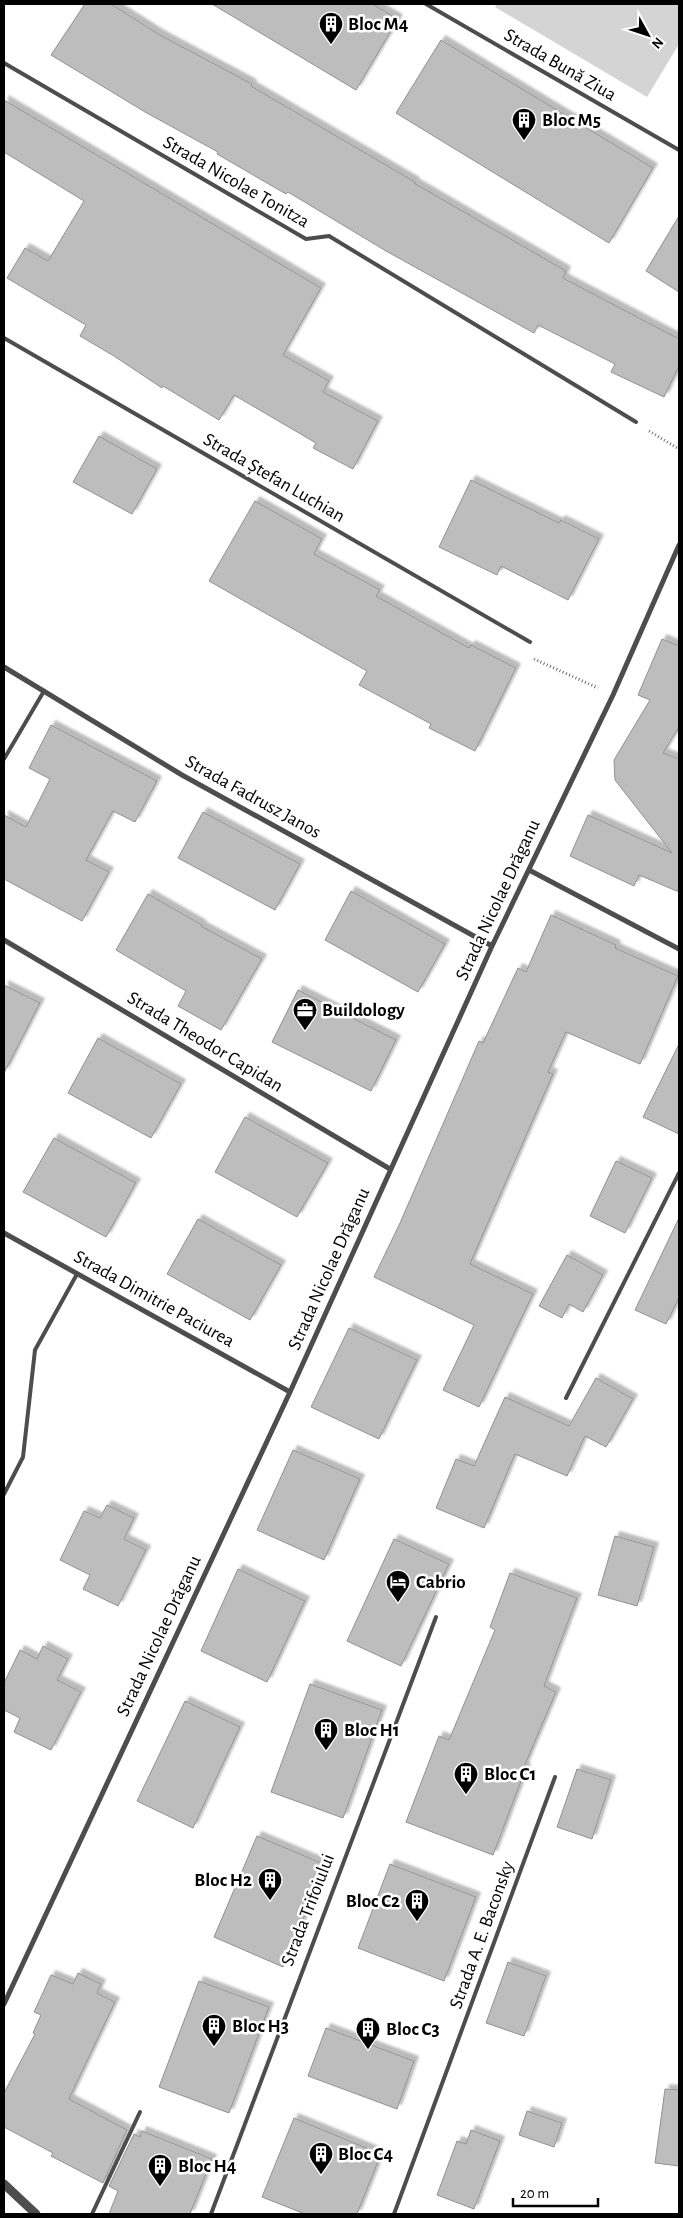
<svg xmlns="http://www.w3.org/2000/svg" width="683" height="2218" font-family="'Alegreya Sans',sans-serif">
  <defs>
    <filter id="shadow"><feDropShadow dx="4.5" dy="-4.5" stdDeviation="1" flood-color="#0004"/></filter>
  </defs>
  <rect width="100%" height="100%" fill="#fff"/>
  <!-- pitch -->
  <path fill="#d4d4d4" d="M497 4H679V44L647 97 495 7Z"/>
  <!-- building -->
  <path fill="#bdbdbd" stroke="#919191" filter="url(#shadow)" d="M85 4H111L160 35 252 84 251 86 415 182 414 183 566 271 563 278 679 339V366L664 397 611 372 615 364 538 325 534 333 386 251 288 192 286 194 217 154 218 152 145 112 51 55Z
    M212 4H372L398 19 356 90Z
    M441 40 653 168 609 243 396 113Z
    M4 100 321 288 283 355 329 381 323 392 378 421 353 469 313 448 316 443 234 395 219 420 163 386 162 388 114 356 80 336 86 325 7 278 25 248 48 261 84 201 4 152Z
    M679 216V292L646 271Z
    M99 436 157 469 132 514 73 482Z
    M471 480 559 523 561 520 599 539 568 600 501 566 497 575 439 547Z
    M255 501 322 539 314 554 380 590 376 596 469 648 471 645 516 668 475 751 429 728 431 724 359 685 367 671 209 581Z
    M662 639 679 646V727L663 753 679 759V892L639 875 634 886 570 856 588 815 672 853 615 780 614 760 650 700 638 695Z
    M51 725 157 781 135 822 113 811 86 860 109 872 82 921 4 879V815L26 827 50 779 29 768Z
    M203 812 300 864 275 910 178 858Z
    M351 891 445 944 418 992 325 940Z
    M148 894 202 925 201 926 262 959 221 1030 178 1006 186 991 116 950Z
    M551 915 616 945 615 948 678 976 640 1064 566 1032 548 1072 553 1074 470 1264 533 1294 479 1407 443 1390 474 1325 374 1277 400 1223 479 1041 483 1043 518 968 526 972Z
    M4 985 40 1003 4 1073Z
    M298 990 396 1040 371 1091 272 1042Z
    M98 1038 181 1084 151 1138 68 1093Z
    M679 1044V1134L643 1117Z
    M245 1117 328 1163 297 1217 215 1172Z
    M54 1138 136 1183 106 1237 23 1192Z
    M616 1161 652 1178 625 1233 590 1216Z
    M679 1218V1298L666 1324 635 1310Z
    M198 1219 281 1265 250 1320 167 1274Z
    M567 1255 603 1275 583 1312 569 1304 562 1318 539 1306Z
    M349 1328 417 1360 379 1439 311 1407Z
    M596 1378 633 1399 606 1447 585 1436 567 1476 515 1454 484 1528 436 1508 456 1459 474 1466 505 1397 569 1426Z
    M293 1450 360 1479 324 1560 257 1530Z
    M107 1505 134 1518 124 1539 146 1550 118 1606 83 1589 90 1575 60 1560 84 1511 100 1518Z
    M615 1536 654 1547 637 1606 598 1595Z
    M394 1539 449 1564 401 1666 347 1641Z
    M238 1569 305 1601 267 1682 201 1651Z
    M510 1573 577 1598 544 1686 556 1692 524 1767 526 1768 493 1855 406 1822 439 1736 449 1740 495 1630 490 1627Z
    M43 1646 68 1659 57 1680 81 1692 51 1750 14 1732 20 1718 4 1710V1683L20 1650 37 1659Z
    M310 1684 382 1710 343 1818 271 1792Z
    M185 1701 240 1727 193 1828 137 1801Z
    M577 1769 611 1780 592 1839 557 1827Z
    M257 1836 326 1865 283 1967 214 1937Z
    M390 1864 476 1897 444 1981 358 1948Z
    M508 1962 546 1976 524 2036 486 2023Z
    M78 1973 101 1984 97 1993 115 2002 69 2099 127 2130 103 2183 51 2156 53 2153 4 2127V2093L35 2034 33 2033 41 2015 34 2012 51 1975 73 1984Z
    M199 1981 269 2007 229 2113 159 2087Z
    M326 2028 414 2061 397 2109 308 2076Z
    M665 2089 679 2090V2166L655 2163Z
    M527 2111 562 2123 554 2147 519 2135Z
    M294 2118 381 2154 357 2214H305L262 2197Z
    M471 2130 500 2141 474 2209 437 2195 457 2141 466 2144Z
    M142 2131 212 2159 190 2214H109L118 2191 109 2186 134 2134 140 2137Z"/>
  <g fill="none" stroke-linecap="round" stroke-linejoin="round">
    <!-- path -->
    <path stroke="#6f6f6f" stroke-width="3" stroke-dasharray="1 2.5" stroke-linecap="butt" d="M649 431 679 449
      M534 659 598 688"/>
    <!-- service -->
    <path stroke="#4d4d4d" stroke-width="4" d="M426 4 679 150
      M4 63 306 239 329 236 636 422
      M4 338 530 642
      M4 759 44 691
      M566 1398 679 1173
      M4 1494 23 1457 35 1350 77 1274
      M92 2214 140 2112
      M211 2214 436 1617
      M394 2214 555 1777"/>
    <!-- minor -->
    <path stroke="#4d4d4d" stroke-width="5" d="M4 667 182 775 492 946
      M529 870 679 949
      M4 940 390 1169
      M4 1233 290 1392
      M4 2004 290 1392 492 946 613 695 679 545"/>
    <!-- tertiary -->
    <path stroke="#4d4d4d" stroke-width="9" d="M4 2184 36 2214"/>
  </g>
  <!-- icons -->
  <defs>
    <symbol id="building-pin" viewBox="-11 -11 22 30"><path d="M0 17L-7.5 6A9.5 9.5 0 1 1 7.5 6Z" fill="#000" stroke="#fff"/><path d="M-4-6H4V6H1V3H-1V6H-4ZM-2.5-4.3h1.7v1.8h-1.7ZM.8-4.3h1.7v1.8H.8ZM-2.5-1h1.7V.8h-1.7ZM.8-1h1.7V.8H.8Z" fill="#fff"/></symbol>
    <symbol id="office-pin" viewBox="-11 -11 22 30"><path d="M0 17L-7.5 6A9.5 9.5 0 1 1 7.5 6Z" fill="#000" stroke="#fff"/><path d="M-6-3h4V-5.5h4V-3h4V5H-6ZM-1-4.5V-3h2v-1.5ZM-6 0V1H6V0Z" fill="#fff"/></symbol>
    <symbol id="hotel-pin" viewBox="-11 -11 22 30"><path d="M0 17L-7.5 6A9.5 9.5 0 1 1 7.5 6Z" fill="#000" stroke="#fff"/><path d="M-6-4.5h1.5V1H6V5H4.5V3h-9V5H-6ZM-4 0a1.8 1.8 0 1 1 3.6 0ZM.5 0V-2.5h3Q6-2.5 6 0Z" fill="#fff"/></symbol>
  </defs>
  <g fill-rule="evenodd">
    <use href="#building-pin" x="317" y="10" width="28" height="38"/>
    <use href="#building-pin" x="510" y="106" width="28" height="38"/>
    <use href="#office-pin" x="291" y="996" width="28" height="38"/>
    <use href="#hotel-pin" x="384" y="1568" width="28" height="38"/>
    <use href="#building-pin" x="312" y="1716" width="28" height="38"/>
    <use href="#building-pin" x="452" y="1760" width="28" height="38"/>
    <use href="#building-pin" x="256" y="1866" width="28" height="38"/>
    <use href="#building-pin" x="403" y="1887" width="28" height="38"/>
    <use href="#building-pin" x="200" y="2012" width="28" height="38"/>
    <use href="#building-pin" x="354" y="2015" width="28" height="38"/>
    <use href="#building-pin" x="307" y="2140" width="28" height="38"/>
    <use href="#building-pin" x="146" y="2152" width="28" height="38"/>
  </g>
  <g text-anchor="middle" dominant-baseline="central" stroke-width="5" stroke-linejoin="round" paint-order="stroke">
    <!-- poi labels -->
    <g font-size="19" font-weight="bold" fill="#000" stroke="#fff" text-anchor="start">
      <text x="348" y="24">Bloc M4</text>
      <text x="542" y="120">Bloc M5</text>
      <text x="322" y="1010">Buildology</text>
      <text x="416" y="1582">Cabrio</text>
      <text x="344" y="1730">Bloc H1</text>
      <text x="484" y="1774">Bloc C1</text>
      <text x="252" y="1880" text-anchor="end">Bloc H2</text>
      <text x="400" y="1901" text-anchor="end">Bloc C2</text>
      <text x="232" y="2026">Bloc H3</text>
      <text x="386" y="2029">Bloc C3</text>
      <text x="338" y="2154">Bloc C4</text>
      <text x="178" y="2166">Bloc H4</text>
    </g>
    <!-- street labels -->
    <g font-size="19" fill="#000" stroke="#fff">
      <text transform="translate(560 65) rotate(30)">Strada Bună Ziua</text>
      <text transform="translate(236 182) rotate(30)">Strada Nicolae Tonitza</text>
      <text transform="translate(274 478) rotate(30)">Strada Ștefan Luchian</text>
      <text transform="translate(253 797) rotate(29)">Strada Fadrusz Janos</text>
      <text transform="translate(498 900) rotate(-65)">Strada Nicolae Drăganu</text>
      <text transform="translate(205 1042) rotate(31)">Strada Theodor Capidan</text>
      <text transform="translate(329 1269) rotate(-66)">Strada Nicolae Drăganu</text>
      <text transform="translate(154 1299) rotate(29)">Strada Dimitrie Paciurea</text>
      <text transform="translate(159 1636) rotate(-65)">Strada Nicolae Drăganu</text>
      <text transform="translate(308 1910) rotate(-69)">Strada Trifoiului</text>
      <text transform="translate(482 1935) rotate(-70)">Strada A. E. Baconsky</text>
    </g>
  </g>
  <!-- border -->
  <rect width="683" height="2218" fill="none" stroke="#000000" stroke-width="10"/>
  <!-- north arrow -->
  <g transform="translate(648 35) rotate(130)" stroke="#ffffff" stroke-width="4" paint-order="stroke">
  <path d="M0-4L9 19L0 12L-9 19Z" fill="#000000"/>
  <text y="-8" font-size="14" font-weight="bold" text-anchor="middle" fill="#000000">N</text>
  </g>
  <!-- scale -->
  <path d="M513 2198v8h85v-8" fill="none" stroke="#000000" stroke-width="2.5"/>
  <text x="520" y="2198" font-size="15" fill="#000000" stroke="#ffffff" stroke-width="4" paint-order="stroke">20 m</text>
</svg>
